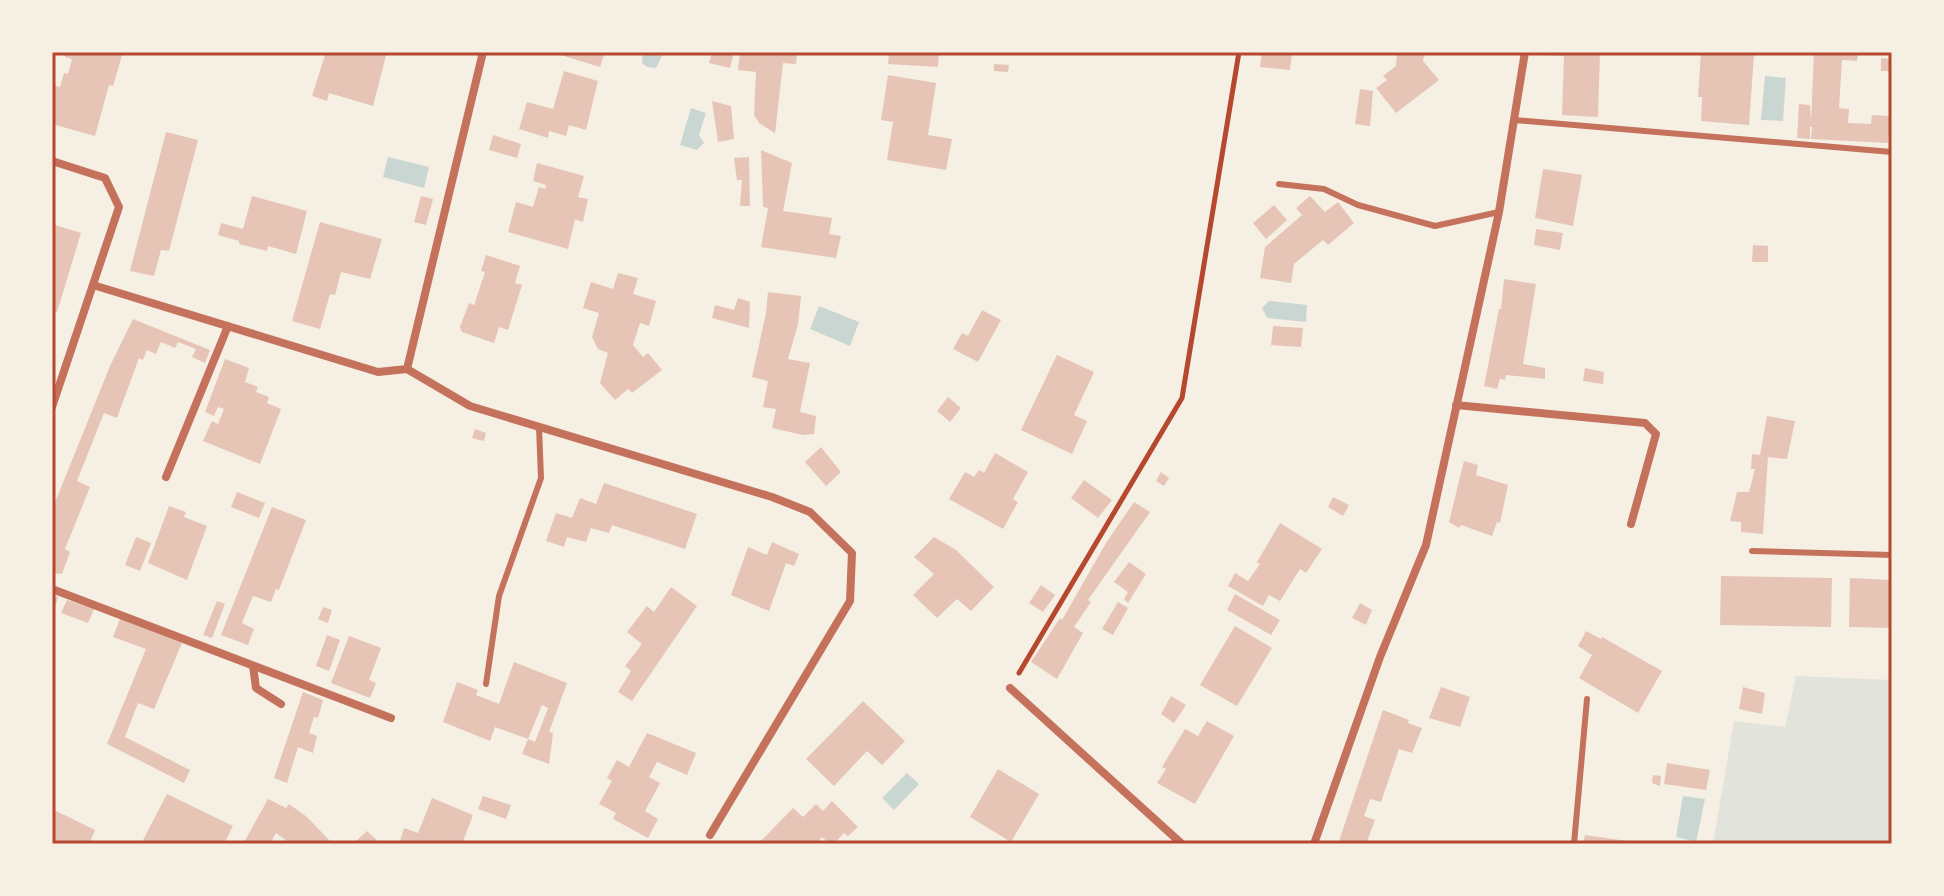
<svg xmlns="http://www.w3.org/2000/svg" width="1944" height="896" font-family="'Nunito Sans',sans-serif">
  <rect width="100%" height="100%" fill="#f6efe4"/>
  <!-- green -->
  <path fill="#e2e4dc" d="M1796 676 1892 680V844H1713L1734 721 1785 727Z"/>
  <!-- water -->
  <path fill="#c9d6d2" d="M643 52H664L656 68 647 67 642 63Z
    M1765 76 1786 78 1783 121 1761 120Z
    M691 108 706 113 699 135 704 143 697 150 680 145Z
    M388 157 429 167 424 188 383 177Z
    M1269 301 1307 305 1306 322 1267 318 1262 308Z
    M819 306 859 322 850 346 810 329Z
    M907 773 919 784 894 810 882 798Z
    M1683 796 1705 799 1696 842 1676 837Z"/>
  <!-- building -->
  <path fill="#e6c5b7" d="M66 52H123L113 86 109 85 95 136 52 124V85L60 87 64 73 68 74 72 59 65 57Z
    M326 52H387L373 106 329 93 327 101 312 96Z
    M551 52H605L600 67Z
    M712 52H734L730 68 709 63Z
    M740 52H797L796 64 783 63 775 133 759 123 754 115 756 72 738 70Z
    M889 52H939L938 67 888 64Z
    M1262 52H1292L1290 70 1260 67Z
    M1397 52H1425L1423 61 1439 80 1396 113 1376 88 1387 80 1383 76 1396 66Z
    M1544 52H1600L1598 117 1562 115 1564 56 1543 55Z
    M1701 52 1754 55 1749 125 1701 121 1702 97H1698Z
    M1814 52H1858L1857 61 1842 60 1839 108 1849 109 1848 123 1871 124 1872 115 1890 116 1888 143 1811 139 1812 127H1810V139L1797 138 1799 104 1810 105 1811 122Z
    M1881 58 1892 59V71H1881Z
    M994 64 1009 65 1008 72 994 71Z
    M564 71 598 81 586 130 569 125 566 136 549 131 548 138 519 129 527 102 553 109Z
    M888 75 936 83 928 135 952 139 946 170 887 160 893 122 881 120Z
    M1360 89 1373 91 1370 126 1355 124Z
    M712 101 731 106 734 139 718 142Z
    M166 132 198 140 169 251 161 250 154 276 130 271Z
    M493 135 521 144 517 158 489 150Z
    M761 150 792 163 783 211 832 218 829 234 841 236 836 258 761 247 768 208 763 207Z
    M749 157 750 206H740L742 180H737L734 158Z
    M537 163 584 176 578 197 588 199 583 222 575 219 568 249 508 232 516 202 533 207 539 187 545 189 546 185 533 181Z
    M1543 169 1582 175 1573 226 1535 218Z
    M252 196 307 211 296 254 268 246 267 251 239 244V241L218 235 221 223 243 229Z
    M421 196 433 199 426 225 414 222Z
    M1310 196 1325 212 1338 202 1354 223 1328 245 1323 240 1294 264 1291 283 1260 278 1265 247 1302 215 1296 208Z
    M1274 205 1287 220 1266 239 1253 223Z
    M320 222 382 239 370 279 341 272 335 295 330 294 320 329 292 321Z
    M52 224 81 233 57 312 52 310Z
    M1536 229 1563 233 1560 250 1534 245Z
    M1753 245 1768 246V262H1752Z
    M486 255 520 266 515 283 522 285 508 330 499 327 494 343 462 332 460 327 469 303 474 305 485 272 481 271Z
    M618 273 638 278 633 294 656 301 649 326 640 323 633 345 643 357 648 353 662 370 632 393 628 389 615 400 600 383 608 353 598 349 592 337 599 313 583 308 591 282 613 289Z
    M1504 279 1536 284 1523 364 1545 368V379L1506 375 1505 380 1500 379 1497 389 1484 386 1499 309H1501Z
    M768 292 801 296 798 324 788 359 810 363 800 412 816 416 814 434 803 435 772 428 776 409 763 407 768 381 752 377 766 313Z
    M738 298 750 302 749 328 712 318 715 305 734 310Z
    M982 310 1001 320 978 362 953 349 962 333 968 336Z
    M133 319 210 350 205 363 192 357 196 349 178 342 175 348 161 342 156 354 147 350 143 360 139 358 117 418 104 413 77 481 90 487 65 549 70 552 62 574 52 573V510L110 366Z
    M1273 326 1303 328 1301 347 1271 345Z
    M1057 355 1094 372 1074 415 1087 421 1072 454 1021 430Z
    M225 359 249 368 245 382 258 387 256 392 269 397 267 403 281 409 260 464 203 441 212 421 218 424 224 409 218 407 214 416 205 412Z
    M1585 368 1604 372 1603 384 1583 381Z
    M948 397 961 408 950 422 937 411Z
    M1767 416 1795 421 1787 459 1768 457 1763 534 1741 532V522L1730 521 1737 492H1749L1755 469H1751L1752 454 1760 455Z
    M475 429 486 433 484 441 472 438Z
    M821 447 841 472 826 486 805 462Z
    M995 453 1028 472 1013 499 1018 502 1003 529 949 499 965 472 974 477 979 470 984 473Z
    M1464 461 1478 465 1476 475 1508 485 1500 523 1497 522 1492 536 1461 525 1459 528 1449 522Z
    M1161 472 1169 478 1164 486 1156 481Z
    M1084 480 1112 500 1098 518 1071 498Z
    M604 483 697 514 685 549 612 525 609 533 591 528 586 542 567 537 564 547 546 541 556 513 572 518 580 498 596 504Z
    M237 492 265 503 259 518 231 507Z
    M1333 497 1349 505 1343 516 1328 507Z
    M1134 502 1150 512 1088 600 1091 602 1074 627 1083 633 1057 679 1031 662 1060 618 1062 620 1106 543Z
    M169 506 186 512 184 517 207 526 187 580 148 563Z
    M272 507 306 520 279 590 276 589 271 602 253 596 242 623 254 629 248 645 221 635Z
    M1280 523 1322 549 1306 573 1300 569 1280 601 1269 595 1263 606 1228 586 1235 573 1248 581 1260 564 1257 562Z
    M136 537 151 543 140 571 125 565Z
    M934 537 956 550 994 587 971 611 957 599 937 618 913 595 934 574 914 557Z
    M772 542 799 554 794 566 786 563 769 611 731 595 748 547 767 555Z
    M1129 562 1146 574 1128 603 1124 599 1128 592 1114 582Z
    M1721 576 1832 578 1831 627 1720 625Z
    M1850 578 1892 580V628L1849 627Z
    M1041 585 1055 595 1043 612 1029 603Z
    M671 587 697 606 632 701 618 692 631 671 625 666 642 644 627 632 647 606 654 612Z
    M1235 594 1280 620 1271 635 1227 610Z
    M52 595 58 597 53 614H52Z
    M67 600 94 609 88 623 61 613Z
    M217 601 225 604 212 638 203 635Z
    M1118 602 1128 608 1113 635 1102 629Z
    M1360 603 1372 610 1366 625 1352 618Z
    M323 607 332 610 328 623 318 619Z
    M120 619 182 643 154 709 138 703 125 737 190 770 184 783 107 744 146 649 113 637Z
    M1235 626 1272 648 1237 706 1200 685Z
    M1586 631 1601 639 1602 637 1662 671 1638 713 1579 678 1592 655 1578 646Z
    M327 635 340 640 329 671 316 666Z
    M349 636 381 648 369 680 376 683 370 698 331 683Z
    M514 662 567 683 549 732 553 733 549 764 522 754 528 739 535 742 548 708 542 705 528 739 495 727 490 741 443 722 457 682 478 690 476 695 499 704Z
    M1441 687 1470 697 1460 727 1429 718Z
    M1743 687 1765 693 1762 714 1739 709Z
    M303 692 323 700 318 718 314 717 309 733 317 736 313 753 298 747 287 783 274 778Z
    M1171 696 1186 705 1174 723 1161 714Z
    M863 701 905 741 882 765 867 751 834 786 806 759Z
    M1383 710 1409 720 1408 723 1422 728 1412 753 1399 749 1381 802 1370 799 1364 816 1375 820 1366 844H1338Z
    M1207 721 1234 736 1195 804 1157 783 1166 769 1162 767 1185 729 1198 736Z
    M647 733 696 753 687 775 657 762 649 777 660 783 645 811 658 819 648 838 613 819 616 813 599 804 612 781 607 778 617 760 629 767Z
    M1667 763 1710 770 1706 790 1664 784Z
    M998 769 1039 794 1011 842 970 817Z
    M1653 775 1661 776 1660 786 1652 783Z
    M167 794 233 826 224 844H141Z
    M483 796 511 805 506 819 478 809Z
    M432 798 473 815 462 844H399L404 828 418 833Z
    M268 799 286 808 289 804 307 817 333 844H291L276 833 270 844H243Z
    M832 801 858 827 848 836 844 833 834 844H830L822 837 816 844H758L793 808 803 817 816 804 823 811Z
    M52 809 95 830 89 844H52Z
    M367 831 381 844H353Z
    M1585 835 1634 842V844H1583Z"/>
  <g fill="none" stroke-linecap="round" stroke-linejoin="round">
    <!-- path -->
    <path stroke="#b5482f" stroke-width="5" d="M1019 673 1182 398 1239 52"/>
    <!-- service -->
    <path stroke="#c5725c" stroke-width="6" d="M1514 120 1892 152
      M1279 184 1324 189 1358 205 1435 226 1499 212
      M1752 551 1892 555
      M486 684 499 596 541 478 539 427
      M1574 844 1587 699"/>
    <!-- minor -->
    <path stroke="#c5725c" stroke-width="8" d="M52 161 105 178 119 207 52 407
      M93 285 378 372 407 369 470 406 772 497 810 512 852 553 850 601 710 835
      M407 369 483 52
      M1456 405 1645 423 1656 434 1631 524
      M166 477 228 326
      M52 589 391 718
      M253 666 256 688 281 704
      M1010 688 1182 844
      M1314 844 1380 657 1426 545 1499 212 1525 52"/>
  </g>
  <!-- border -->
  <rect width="1944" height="896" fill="none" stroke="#f6efe4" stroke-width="108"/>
  <rect x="54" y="54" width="1836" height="788" fill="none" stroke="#b5482f" stroke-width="3"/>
</svg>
